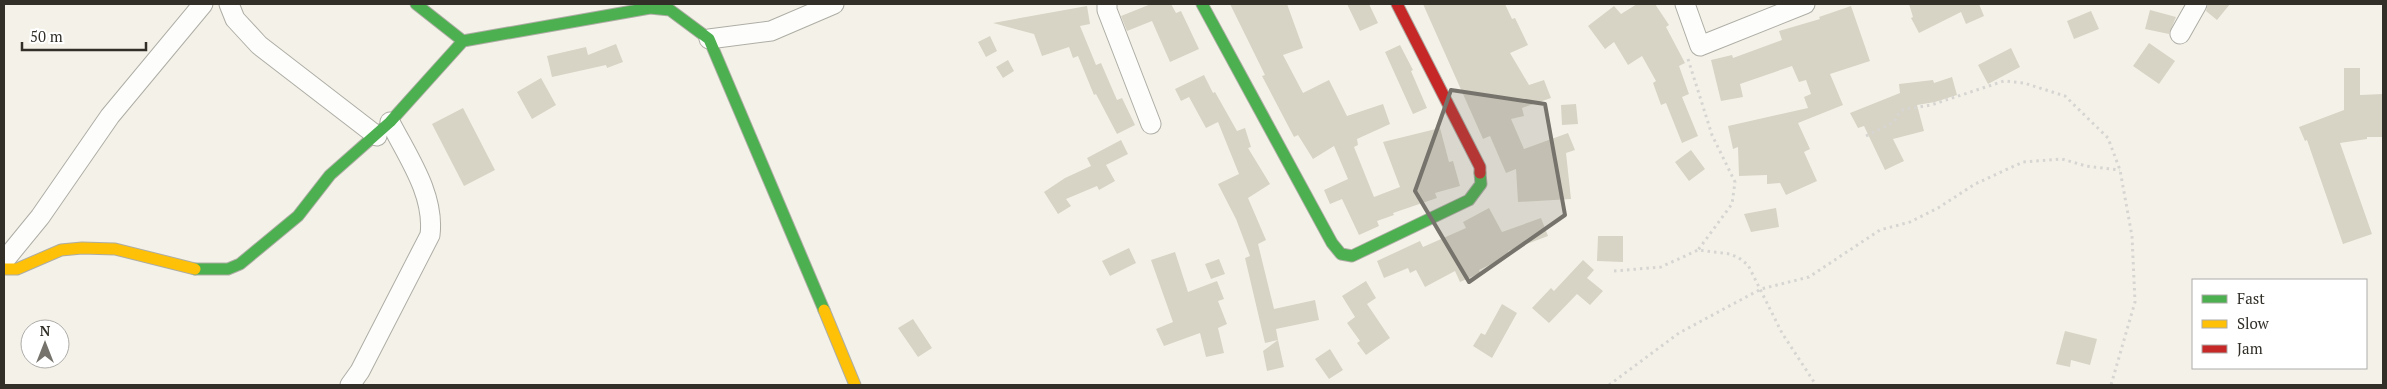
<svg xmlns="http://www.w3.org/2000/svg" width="2387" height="389" font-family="'PT Serif',serif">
  <rect width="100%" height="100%" fill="#f4f2e8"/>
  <!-- building -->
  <path fill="#d7d3c5" d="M1151 4H1171L1176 13 1181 11 1199 49 1170 62 1152 21 1127 31 1121 16Z
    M1230 4H1287L1303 48 1283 55 1303 93 1329 80 1347 116 1383 104 1390 124 1357 139 1358 145 1354 147 1374 197 1400 187 1383 142 1440 128 1449 162 1453 161 1460 186 1435 193 1437 198 1393 213 1394 215 1377 221 1379 226 1359 235 1342 199 1330 204 1324 190 1348 179 1334 146 1313 159 1298 135 1294 137 1262 76 1265 75Z
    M1347 4H1369L1378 23 1360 31Z
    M1423 4H1505L1512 19 1515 18 1528 45 1510 53 1529 85 1544 80 1551 98 1522 108 1524 116 1511 119 1524 149 1568 133 1575 150 1566 153 1571 199 1518 202 1516 169 1506 173 1490 136 1483 139Z
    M1637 4H1655L1669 25 1666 27 1685 63 1679 66 1689 94 1682 97 1698 136 1682 143 1666 103 1661 105 1653 83 1656 81 1642 56 1628 65 1614 42 1605 49 1588 26 1614 6 1621 14Z
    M1909 4H1979L1984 16 1966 24 1961 12 1919 33 1911 18 1913 17Z
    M2208 4H2230L2217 20 2206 11Z
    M1087 6 1090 24 1080 26 1096 65 1101 63 1117 100 1122 98 1135 125 1117 134 1096 94 1094 95 1078 56 1073 58 1069 47 1042 56 1034 34 993 23Z
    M1851 6 1870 61 1830 74 1843 105 1798 123 1810 149 1804 152 1817 181 1786 195 1780 183 1767 184V175L1739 176 1738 147 1733 149 1728 126 1808 108 1804 97 1811 94 1806 80 1799 82 1792 66 1740 84 1743 97 1721 101 1711 60 1732 55 1733 58 1782 40 1779 31 1820 19 1819 17Z
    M2150 10 2176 17 2169 34 2145 29Z
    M2091 11 2099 29 2074 39 2067 21Z
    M990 36 997 51 986 57 978 42Z
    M2149 43 2175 61 2159 84 2133 66Z
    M616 44 623 62 607 68 606 65 552 77 547 56 586 47 588 55Z
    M1400 45 1413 70 1411 71 1427 108 1413 114 1385 52Z
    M2011 48 2020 67 1988 84 1978 65Z
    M1008 60 1014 71 1003 78 996 67Z
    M2344 68H2360V95L2383 94V137H2367V139L2340 143 2372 234 2343 244 2307 140 2305 141 2299 127 2344 110Z
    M1204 75 1213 93 1215 92 1237 131 1245 128 1251 147 1248 148 1270 184 1248 198 1266 240 1258 244 1274 309 1315 300 1319 320 1276 329 1278 340 1265 343 1245 258 1250 256 1236 219 1218 184 1239 174 1218 122 1206 128 1189 97 1181 101 1175 89Z
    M1952 77 1957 95 1935 102 1917 105 1924 131 1893 139 1904 161 1885 170 1864 126 1858 128 1850 113 1900 93 1899 84 1933 80 1934 83Z
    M541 78 556 105 532 119 517 92Z
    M1576 104 1578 124 1562 125 1561 105Z
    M463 108 495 170 464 186 432 124Z
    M1121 140 1128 154 1106 165 1115 181 1099 190 1097 186 1066 199 1071 206 1058 214 1044 192 1065 178 1091 166 1087 158Z
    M1691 150 1705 169 1689 181 1675 162Z
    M1489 208 1502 232 1541 218 1548 236 1508 251 1510 255 1479 270 1480 273 1460 282 1455 271 1425 287 1416 270 1410 273 1408 268 1384 278 1377 261 1420 241 1423 247 1466 228 1463 222Z
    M1776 208 1779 227 1751 232 1744 214Z
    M1598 236H1623V262L1597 261Z
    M1129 248 1136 263 1110 276 1102 261Z
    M1175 252 1188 292 1217 281 1224 299 1218 301 1227 324 1218 328 1224 353 1206 357 1200 333 1164 346 1156 329 1173 322 1151 260Z
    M1219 259 1225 274 1211 279 1205 264Z
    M1583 260 1594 270 1587 278 1603 291 1590 305 1577 294 1549 323 1532 308 1551 288 1554 291Z
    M1366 281 1376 298 1367 304 1390 338 1366 355 1357 343 1360 341 1347 323 1355 317 1342 296Z
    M1502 304 1517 313 1492 358 1473 346 1481 333 1485 335Z
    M913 319 932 348 918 357 898 328Z
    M2065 331 2097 339 2090 365 2071 360 2070 367 2056 364Z
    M1278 340 1284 367 1267 371 1263 351Z
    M1330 349 1343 370 1329 379 1315 359Z"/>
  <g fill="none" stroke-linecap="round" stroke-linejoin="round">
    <defs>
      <path id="street" d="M229 4 235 19 259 45 377 136
        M1107 4V10L1151 124
        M1685 4 1700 46 1805 4
        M2180 34 2197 4
        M709 39 771 31 834 4
        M4 261 40 217 110 116 203 4
        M350 385 360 371 430 235C435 195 408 157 390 122"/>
      <path id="fast" d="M1202 4 1332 243 1341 254 1352 256 1469 200 1481 184 1480 173
        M463 41 650 8 670 10 709 39 824 310
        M195 269H228L240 264 298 216 330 175 390 122 463 41 416 4"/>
      <path id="slow" d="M4 269H17L61 250 82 248 115 249 195 269
        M824 310 855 385"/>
      <path id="jam" d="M1397 4 1480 167V173"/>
    </defs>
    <!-- street casing -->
    <use href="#street" stroke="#aeada5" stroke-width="21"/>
    <!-- fast casing -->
    <use href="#fast" stroke="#aeada5" stroke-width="13"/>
    <!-- slow casing -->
    <use href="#slow" stroke="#aeada5" stroke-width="13"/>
    <!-- jam casing -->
    <use href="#jam" stroke="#aeada5" stroke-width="13"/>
    <!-- path -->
    <path stroke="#d6d5d2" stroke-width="3" stroke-dasharray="2.5 4" stroke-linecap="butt" d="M1688 59 1712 135 1735 182 1732 204 1698 250
      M1866 136 1894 122 1901 110 1931 105 2004 81 2024 83 2065 96 2108 138 2120 170 2132 236 2135 302 2111 385
      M1614 271 1661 267 1698 250 1730 254 1739 258 1748 265 1782 333 1816 385
      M1609 385 1679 333 1761 289 1809 277 1880 230 1910 222 1938 208 1975 184 2023 162 2062 159 2086 166 2120 170"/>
    <!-- street -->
    <use href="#street" stroke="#fdfdfc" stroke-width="19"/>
    <!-- fast -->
    <use href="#fast" stroke="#4caf50" stroke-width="11"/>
    <!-- slow -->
    <use href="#slow" stroke="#ffc107" stroke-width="11"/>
    <!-- jam -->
    <use href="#jam" stroke="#c62828" stroke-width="11"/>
  </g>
  <!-- marked area -->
  <path fill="#75736b" fill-opacity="0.2" stroke="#75736b" stroke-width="4" stroke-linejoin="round" d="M1451 90 1545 104 1565 215 1469 282 1415 191Z"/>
  <!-- border -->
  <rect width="2387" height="389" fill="none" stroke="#312f28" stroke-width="10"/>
  <!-- legend -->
  <rect x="2192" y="279" width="175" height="90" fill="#ffffff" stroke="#adaca9"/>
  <rect x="2202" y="295" width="25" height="8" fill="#4caf50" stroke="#adaca9"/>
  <text x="2237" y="304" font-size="15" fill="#312f28">Fast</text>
  <rect x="2202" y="320" width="25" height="8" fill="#ffc107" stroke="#adaca9"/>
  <text x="2237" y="329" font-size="15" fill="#312f28">Slow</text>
  <rect x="2202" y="345" width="25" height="8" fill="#c62828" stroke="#adaca9"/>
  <text x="2237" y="354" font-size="15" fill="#312f28">Jam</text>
  <!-- north arrow -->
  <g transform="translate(45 344)"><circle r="24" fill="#ffffff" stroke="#adaca9"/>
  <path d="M0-4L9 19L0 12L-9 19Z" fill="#75736b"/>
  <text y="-8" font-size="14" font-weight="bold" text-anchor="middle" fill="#312f28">N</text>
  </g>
  <!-- scale -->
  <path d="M22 42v8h124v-8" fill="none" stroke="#312f28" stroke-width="2.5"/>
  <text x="30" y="42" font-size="15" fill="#312f28" stroke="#ffffff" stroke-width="4" paint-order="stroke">50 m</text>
</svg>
